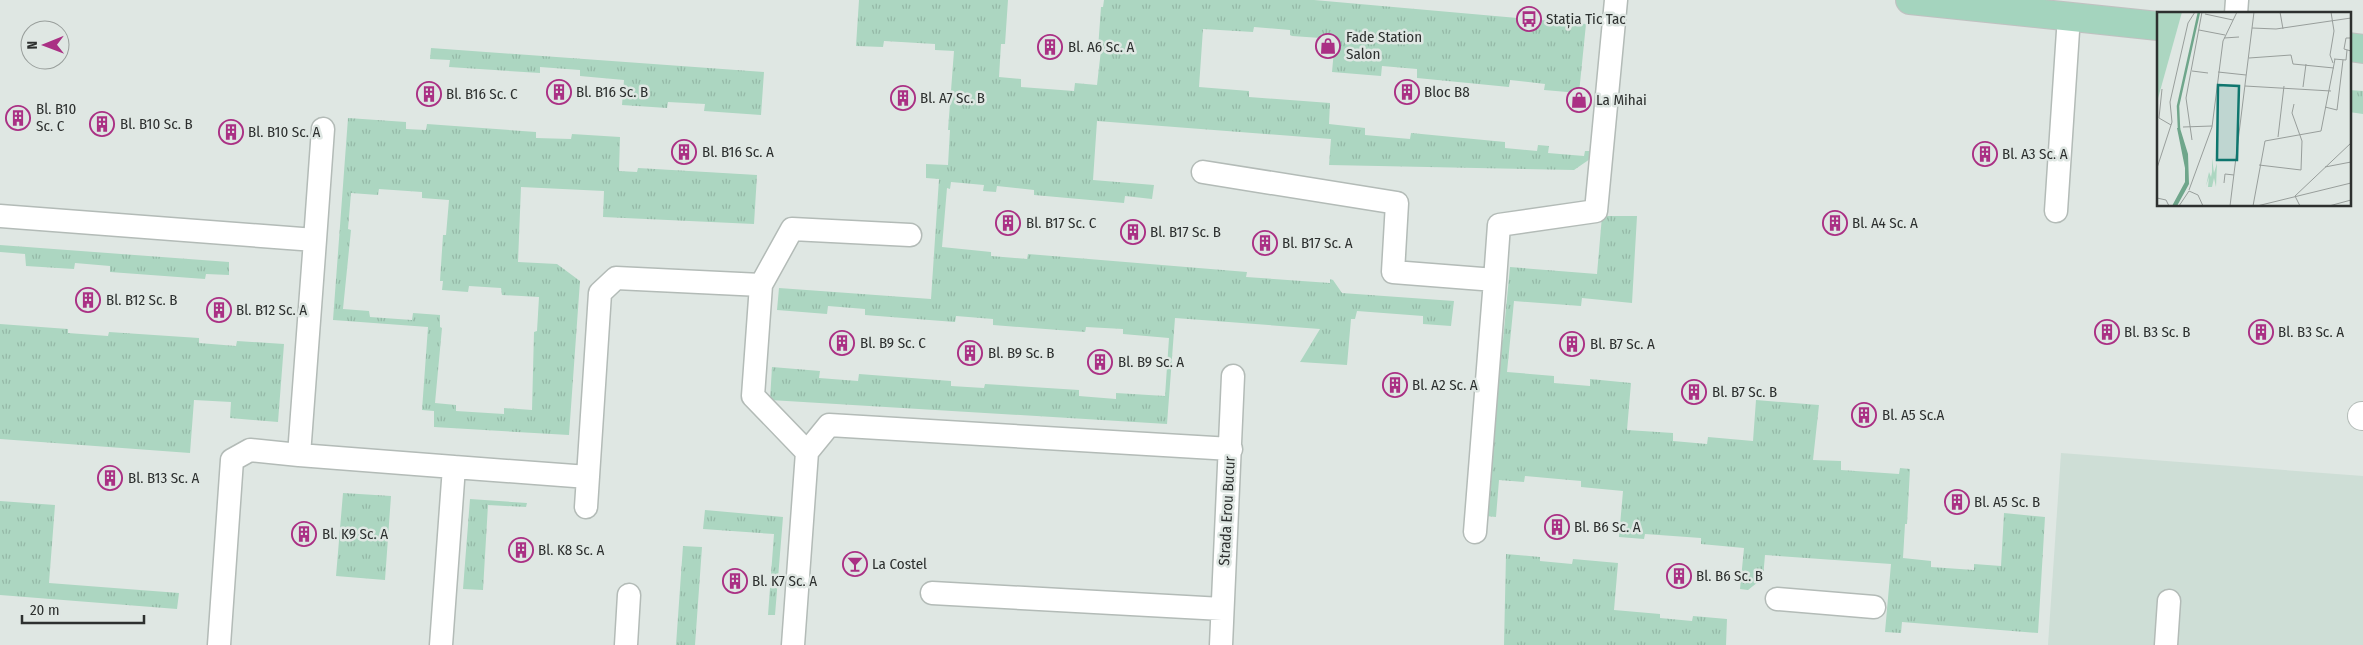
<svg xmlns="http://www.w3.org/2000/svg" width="2363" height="645" font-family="'Fira Sans Condensed',sans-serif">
  <defs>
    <pattern id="grass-tufts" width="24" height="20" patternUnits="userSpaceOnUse" patternTransform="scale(1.25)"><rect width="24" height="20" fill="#acd6c1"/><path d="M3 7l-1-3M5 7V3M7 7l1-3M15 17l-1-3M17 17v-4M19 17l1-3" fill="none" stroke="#94b8a6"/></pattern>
  </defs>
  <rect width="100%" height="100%" fill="#dfe7e3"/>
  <!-- built -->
  <path fill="#ceded6" d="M2061 453 2363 476V645H2048Z"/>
  <!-- grass -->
  <path fill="url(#grass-tufts)" fill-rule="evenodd" d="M859 0H1008L1005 44H1001L999 77 1021 79V87L1074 91 1075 83 1097 85 1101 50 1098 49 1101 7H1103L1104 0H1314L1586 24 1579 93 1544 90 1545 84 1510 80 1509 87 1417 78V69L1382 66 1381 76 1332 72 1335 39 1292 36 1290 35V30L1254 27 1253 32 1203 29 1199 87 1249 91V97L1330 103 1329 124 1365 128V135L1410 139 1411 133 1505 142V148L1537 151 1538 145 1549 146 1548 153 1584 156 1585 151H1590V159L1574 170 1329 165 1331 139 1097 121 1093 180 1154 185 1152 199 1125 196 1124 203 1034 195V190L997 186 996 192 983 191 984 185 951 182 950 189 947 188 942 247 991 252V256L1027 259 1028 254 1247 272 1246 277 1330 283V279L1333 280 1342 293 1454 301 1451 326 1423 324V316L1357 311 1355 319H1351L1347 365 1300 362 1320 329 1175 318 1167 424 770 400 772 367 820 371 819 378 858 381 859 374 951 381V386L984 388 985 384 1079 390V396L1116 399V393L1165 396 1169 338 1123 334V329L1086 327 1085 332 993 325V319L956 316 955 322 865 315V309L828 306 827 314 777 310 779 288 931 299 939 179 926 178V164L948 165 950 130H948L954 51 935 50V44L884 41 883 47 856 46Z
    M431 48 764 72 761 115 704 111 705 104 668 102 667 108 622 105 624 80 580 76V70L540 67V73L449 67 450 60 430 59Z
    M2349 90 2363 91V114L2349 112Z
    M348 118 406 122V129L426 130 427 124 536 132V138L571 139 572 134 620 137 619 171 637 172 638 168 757 175 754 224 603 217 604 191 521 187 518 262 557 264 580 281 569 435 434 427V411L422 410 428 327 333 320ZM379 189 422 192V198L449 200 446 235H443L440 281H443L442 290 468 292 469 286 501 288 502 295 539 297 537 331 534 332 532 410 504 408V414L456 411V405L435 403 442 328 440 327V315L413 313 412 320 370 317 369 311 343 309 351 230 348 229 351 193 378 195Z
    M1602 216H1637L1632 303 1582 298 1581 306 1514 301 1507 372 1554 376V383L1590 386V379L1631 383 1627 430 1673 433V441L1707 444 1708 437 1753 441 1756 400 1819 405 1813 460 1841 461V470L1899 474 1900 468 1910 469 1907 524H1905L1903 558 1931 561V567L1974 570V564L2001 566 2004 513 2045 517 2038 633 1902 622 1901 633 1885 632 1891 564 1765 555 1763 578 1748 590 1740 589 1744 548 1701 544V538L1645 534 1644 539 1619 537 1623 491 1581 487V481L1525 476 1524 482 1499 480 1496 517 1486 516 1499 340H1503L1510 267 1597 274Z
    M0 245 229 262V275L206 274 205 279 110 272V266L75 263 74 269 26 266 25 254 0 252Z
    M0 324 68 329V333L108 336 109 332 199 338V343L236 346 237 341 284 344 278 422 230 418 231 402 194 400 190 453 0 439Z
    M343 493 391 496 385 580 336 576Z
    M470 499 527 503 526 507 488 505 483 590 463 589Z
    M0 501 55 505 49 583 179 593 177 609 0 595Z
    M705 510 783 517 775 615H768L774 534 703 529Z
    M683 546 702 547 695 645H676Z
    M1506 554 1540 557V561L1572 564 1573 559 1618 563 1614 610 1660 614V618L1692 621 1693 616 1727 619 1726 645H1504Z"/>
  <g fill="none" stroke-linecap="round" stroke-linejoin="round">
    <defs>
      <path id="lane" d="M2236 14 2237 0
        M1203 172 1397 203 1393 272 1495 280 1499 225 1596 211 1616 0
        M2056 211 2069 16
        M0 216 315 240 299 455 454 467 441 645
        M315 240 323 129
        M761 285 753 396 807 452
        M454 467 588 477
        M586 507 600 293 616 278 761 285 792 229 910 235
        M1475 532 1495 280
        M932 593 1222 609
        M1777 599 1874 607
        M219 645 232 460 250 450 299 455
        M626 645 629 595
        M793 645 807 452 829 425 1231 449
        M1221 645 1233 376
        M2166 645 2169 601"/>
      <path id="street" d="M2362 416H2363"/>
      <path id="primary" d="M1910 0 2158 26
        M2349 47 2363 49"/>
    </defs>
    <!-- lane casing -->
    <use href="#lane" stroke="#b3bbb7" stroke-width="25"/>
    <!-- street casing -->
    <use href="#street" stroke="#b3bbb7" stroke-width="30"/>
    <!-- primary casing -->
    <use href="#primary" stroke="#c0c1c1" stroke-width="30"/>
    <!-- lane -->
    <use href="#lane" stroke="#fff" stroke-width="22"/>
    <!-- street -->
    <use href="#street" stroke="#fff" stroke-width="28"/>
    <!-- primary -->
    <use href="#primary" stroke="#a4d4be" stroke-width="28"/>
  </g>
  <!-- icons -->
  <defs>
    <symbol id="bus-ring" viewBox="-11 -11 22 22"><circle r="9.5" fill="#dfe7e3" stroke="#aa3084" stroke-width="1.5"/><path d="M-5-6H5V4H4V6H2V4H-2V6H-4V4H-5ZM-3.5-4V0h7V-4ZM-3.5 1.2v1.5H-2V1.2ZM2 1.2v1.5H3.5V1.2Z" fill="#aa3084"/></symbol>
    <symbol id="shop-ring" viewBox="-11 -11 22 22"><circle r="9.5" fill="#dfe7e3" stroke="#aa3084" stroke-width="1.5"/><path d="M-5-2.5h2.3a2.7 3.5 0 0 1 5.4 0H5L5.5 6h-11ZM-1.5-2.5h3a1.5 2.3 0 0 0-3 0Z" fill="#aa3084"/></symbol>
    <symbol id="building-ring" viewBox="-11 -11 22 22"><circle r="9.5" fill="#dfe7e3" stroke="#aa3084" stroke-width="1.5"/><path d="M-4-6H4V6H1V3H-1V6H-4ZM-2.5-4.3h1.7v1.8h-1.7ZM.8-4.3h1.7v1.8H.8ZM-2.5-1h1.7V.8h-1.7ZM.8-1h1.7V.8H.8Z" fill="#aa3084"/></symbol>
    <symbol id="bar-ring" viewBox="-11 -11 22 22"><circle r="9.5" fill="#dfe7e3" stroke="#aa3084" stroke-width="1.5"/><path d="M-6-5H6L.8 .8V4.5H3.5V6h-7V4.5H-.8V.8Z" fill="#aa3084"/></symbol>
  </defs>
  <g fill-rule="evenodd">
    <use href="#bus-ring" x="1515" y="5" width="28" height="28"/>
    <use href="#shop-ring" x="1314" y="32" width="28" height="28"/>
    <use href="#building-ring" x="1036" y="33" width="28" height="28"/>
    <use href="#building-ring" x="545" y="78" width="28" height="28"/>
    <use href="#building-ring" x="1393" y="78" width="28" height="28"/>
    <use href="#building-ring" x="415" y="80" width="28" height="28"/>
    <use href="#building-ring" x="889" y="84" width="28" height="28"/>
    <use href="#shop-ring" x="1565" y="86" width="28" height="28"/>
    <use href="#building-ring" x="4" y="104" width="28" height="28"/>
    <use href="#building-ring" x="88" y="110" width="28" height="28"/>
    <use href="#building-ring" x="217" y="118" width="28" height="28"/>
    <use href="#building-ring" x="670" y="138" width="28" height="28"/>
    <use href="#building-ring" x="1971" y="140" width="28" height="28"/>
    <use href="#building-ring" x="994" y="209" width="28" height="28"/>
    <use href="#building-ring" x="1821" y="209" width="28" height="28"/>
    <use href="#building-ring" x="1119" y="218" width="28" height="28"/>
    <use href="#building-ring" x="1251" y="229" width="28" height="28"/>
    <use href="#building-ring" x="74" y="286" width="28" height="28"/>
    <use href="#building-ring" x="205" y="296" width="28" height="28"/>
    <use href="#building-ring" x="2093" y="318" width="28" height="28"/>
    <use href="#building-ring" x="2247" y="318" width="28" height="28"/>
    <use href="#building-ring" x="828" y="329" width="28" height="28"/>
    <use href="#building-ring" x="1558" y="330" width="28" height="28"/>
    <use href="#building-ring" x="956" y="339" width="28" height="28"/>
    <use href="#building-ring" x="1086" y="348" width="28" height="28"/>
    <use href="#building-ring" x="1381" y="371" width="28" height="28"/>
    <use href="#building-ring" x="1680" y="378" width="28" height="28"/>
    <use href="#building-ring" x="1850" y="401" width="28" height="28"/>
    <use href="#building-ring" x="96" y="464" width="28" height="28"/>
    <use href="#building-ring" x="1943" y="488" width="28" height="28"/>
    <use href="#building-ring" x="1543" y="513" width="28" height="28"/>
    <use href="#building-ring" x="290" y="520" width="28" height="28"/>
    <use href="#building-ring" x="507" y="536" width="28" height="28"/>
    <use href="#bar-ring" x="841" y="550" width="28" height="28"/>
    <use href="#building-ring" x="1665" y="562" width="28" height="28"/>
    <use href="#building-ring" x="721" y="567" width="28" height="28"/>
  </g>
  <g text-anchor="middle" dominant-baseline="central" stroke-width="5" stroke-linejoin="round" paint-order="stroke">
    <!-- poi labels -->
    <g font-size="15" fill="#2d302f" stroke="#dfe7e3" text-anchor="start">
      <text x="1546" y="19">Stația Tic Tac</text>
      <text x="1346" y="37">Fade Station<tspan x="1346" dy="17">Salon</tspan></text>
      <text x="1068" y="47">Bl. A6 Sc. A</text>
      <text x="576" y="92">Bl. B16 Sc. B</text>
      <text x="1424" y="92">Bloc B8</text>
      <text x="446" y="94">Bl. B16 Sc. C</text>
      <text x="920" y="98">Bl. A7 Sc. B</text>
      <text x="1596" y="100">La Mihai</text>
      <text x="36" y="109">Bl. B10<tspan x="36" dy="17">Sc. C</tspan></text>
      <text x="120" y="124">Bl. B10 Sc. B</text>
      <text x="248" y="132">Bl. B10 Sc. A</text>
      <text x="702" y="152">Bl. B16 Sc. A</text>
      <text x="2002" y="154">Bl. A3 Sc. A</text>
      <text x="1026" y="223">Bl. B17 Sc. C</text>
      <text x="1852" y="223">Bl. A4 Sc. A</text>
      <text x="1150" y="232">Bl. B17 Sc. B</text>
      <text x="1282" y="243">Bl. B17 Sc. A</text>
      <text x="106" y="300">Bl. B12 Sc. B</text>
      <text x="236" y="310">Bl. B12 Sc. A</text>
      <text x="2124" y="332">Bl. B3 Sc. B</text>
      <text x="2278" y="332">Bl. B3 Sc. A</text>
      <text x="860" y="343">Bl. B9 Sc. C</text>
      <text x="1590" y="344">Bl. B7 Sc. A</text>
      <text x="988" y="353">Bl. B9 Sc. B</text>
      <text x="1118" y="362">Bl. B9 Sc. A</text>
      <text x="1412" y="385">Bl. A2 Sc. A</text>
      <text x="1712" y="392">Bl. B7 Sc. B</text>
      <text x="1882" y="415">Bl. A5 Sc.A</text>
      <text x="128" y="478">Bl. B13 Sc. A</text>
      <text x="1974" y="502">Bl. A5 Sc. B</text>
      <text x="1574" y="527">Bl. B6 Sc. A</text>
      <text x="322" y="534">Bl. K9 Sc. A</text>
      <text x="538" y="550">Bl. K8 Sc. A</text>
      <text x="872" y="564">La Costel</text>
      <text x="1696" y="576">Bl. B6 Sc. B</text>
      <text x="752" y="581">Bl. K7 Sc. A</text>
    </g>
    <!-- street labels -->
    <g font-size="15" fill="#2d302f" stroke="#dfe7e3">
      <text transform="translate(1227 511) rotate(-87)">Strada Erou Bucur</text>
    </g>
  </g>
  <!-- overview -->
  <g transform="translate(2157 12)">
    <rect width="194" height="194" fill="#dfe7e3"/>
    <path d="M55 146 57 161 60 151 59 175 57 166 55 175H51L52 165 49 174 52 160 54 165 55 160Z" fill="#acd6c1"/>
    <path d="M0 0H25L0 90Z" fill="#acd6c1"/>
    <path d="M20 116H23L31 142 32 172 20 194H15L28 170V156Z" fill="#6fa68b"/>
    <path fill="none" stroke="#6fa68b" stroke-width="2.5" d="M22 117 21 94 42 0"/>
    <path fill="none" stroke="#989e9b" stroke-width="1" d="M123 0 126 17M174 0 177 19 173 43 176 51M48 2 76 8M95 16 119 17 194 6M42 18 68 23M67 26 82 25M194 26H189L187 37 194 39M92 46 134 43 136 52 177 56M177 47 189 48 190 38M35 59 51 61M61 60 89 63M88 74 174 79M146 75 149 52M5 77 2 106 14 113M168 95 180 98 186 48M26 115 55 114M121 125 127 74M35 128 29 86 45 0M102 153 144 158 145 129 135 101 137 92M168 155 194 150M0 156 15 110 13 90 31 11 38 0M67 171 68 162 77 163M32 178 55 115 66 29 80 0M0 186 9 188 12 194M22 194 32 179 41 183 46 194M73 194 97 0M96 194 108 129 164 119 178 47M100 194 194 171M143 194 138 184 194 131M172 194 194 188"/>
    <path fill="#0f766e" fill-opacity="0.15" stroke="#0f766e" stroke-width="2.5" d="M61 73 82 74 80 148H60Z"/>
    <rect width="194" height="194" fill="none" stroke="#2d302f" stroke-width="2.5"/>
  </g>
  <!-- north arrow -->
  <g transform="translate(45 45) rotate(269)"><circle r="24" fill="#dfe7e3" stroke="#989e9b"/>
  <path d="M0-4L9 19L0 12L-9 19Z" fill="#aa3084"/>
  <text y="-8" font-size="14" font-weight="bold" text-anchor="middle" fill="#2d302f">N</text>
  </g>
  <!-- scale -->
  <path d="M22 615v8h122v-8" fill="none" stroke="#2d302f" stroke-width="2.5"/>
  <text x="30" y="615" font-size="15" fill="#2d302f" stroke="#dfe7e3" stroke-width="4" paint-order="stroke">20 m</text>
</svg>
